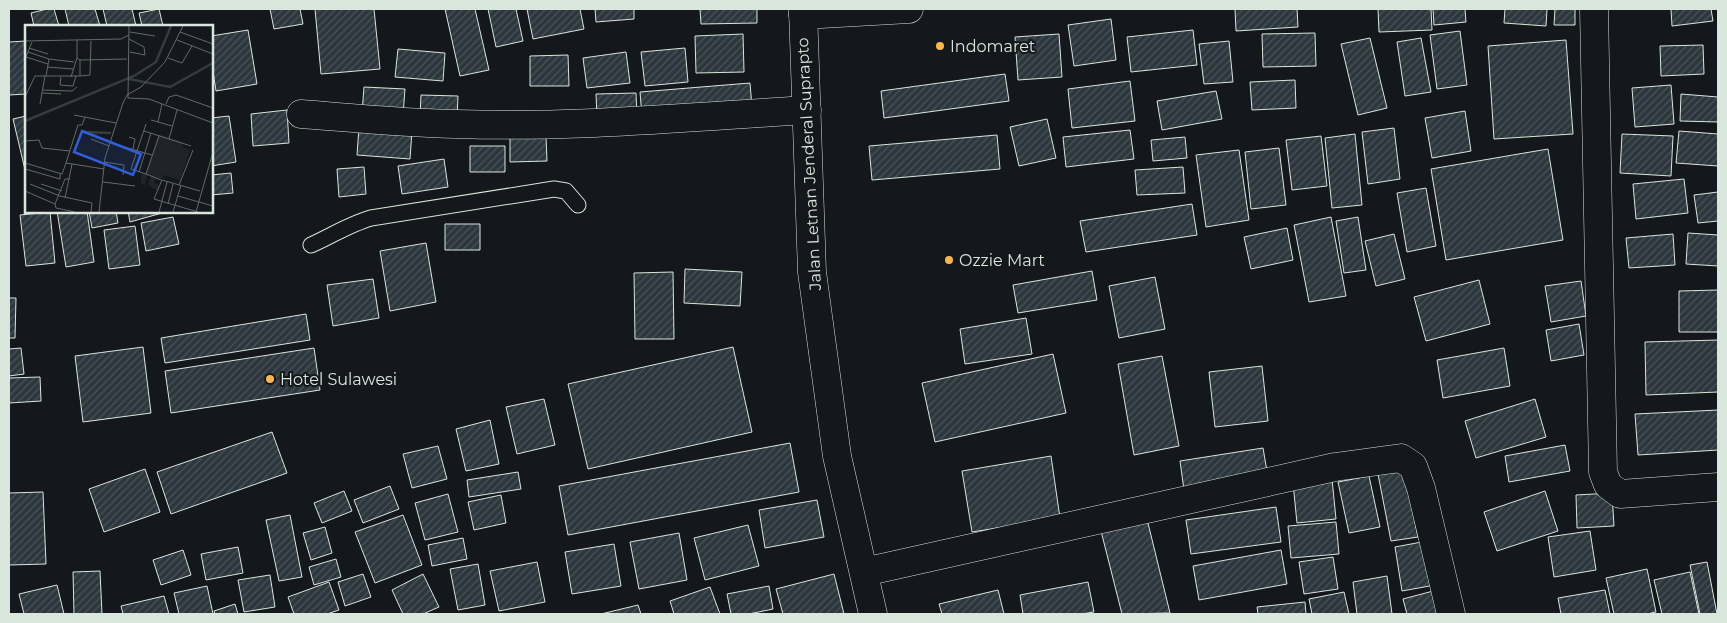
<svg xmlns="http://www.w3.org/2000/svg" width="1727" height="623" font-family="Montserrat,sans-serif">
  <defs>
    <pattern id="building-hatch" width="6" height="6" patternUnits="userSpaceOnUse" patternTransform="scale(1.25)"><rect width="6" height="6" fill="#2c363c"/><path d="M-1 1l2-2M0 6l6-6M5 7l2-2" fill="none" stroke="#4a5358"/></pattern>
  </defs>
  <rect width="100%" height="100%" fill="#14181c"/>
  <!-- building -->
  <path fill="url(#building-hatch)" stroke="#d8e6dc" d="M47 9H54L59 26H34L31 13Z
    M65 9H95L100 26H69Z
    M103 9H132L136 26H107Z
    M159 9 163 26H142L139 13Z
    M270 9H300L303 24 274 29Z
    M315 9H374L380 69 321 74Z
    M445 9H475L489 70 460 76Z
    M488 9H516L523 41 496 47Z
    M527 9H580L584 29 533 39Z
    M595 9H634V19L596 22Z
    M700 9H757V23L701 24Z
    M1235 9H1297L1298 27 1236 31Z
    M1378 9H1431L1432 30 1379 32Z
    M1433 9H1465L1466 22 1434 25Z
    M1505 9H1547L1546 26 1504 23Z
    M1555 9H1575V25H1554Z
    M1671 9H1711L1713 21 1672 26Z
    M1111 19 1116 60 1074 66 1068 25Z
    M248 30 257 84 216 91 211 59V36Z
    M1193 30 1197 65 1131 72 1127 37Z
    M1460 31 1467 85 1437 89 1430 35Z
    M1315 33 1316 66 1263 67 1262 34Z
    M743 34 744 72 696 73 695 36Z
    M1059 34 1062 77 1018 80 1015 37Z
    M1370 38 1387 108 1358 115 1341 44Z
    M1421 38 1431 92 1405 96 1397 42Z
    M1566 40 1573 134 1494 139 1488 46Z
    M26 41V94L9 95V42Z
    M1229 41 1233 82 1204 84 1199 44Z
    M1703 45 1704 74 1661 76 1660 46Z
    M685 48 688 82 645 86 641 52Z
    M398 49 445 53 443 81 395 77Z
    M626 52 630 83 587 88 583 58Z
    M568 55 569 86H530V56Z
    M1005 74 1009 101 884 118 881 91Z
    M1295 80 1296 108 1252 110 1250 82Z
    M1130 81 1135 121 1072 128 1068 89Z
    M750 83 752 107 642 116 640 92Z
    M1671 85 1674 124 1635 127 1632 88Z
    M364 87 405 89 403 115 362 113Z
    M1216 91 1222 119 1162 130 1157 101Z
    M636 93 637 118 597 119 596 94Z
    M1681 94 1718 97V122L1680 121Z
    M421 95 458 96 457 118 420 117Z
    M287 110 289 143 253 146 251 114Z
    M1465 111 1471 151 1432 158 1425 118Z
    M26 116V174L13 119Z
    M229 116 236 162 211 166V118Z
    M1047 119 1056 158 1019 166 1010 127Z
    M359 127 412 131 410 159 357 155Z
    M1394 128 1400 179 1368 184 1362 132Z
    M1130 130 1134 159 1066 167 1063 137Z
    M1679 131 1718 134V166L1676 163Z
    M1355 134 1362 205 1332 208 1325 138Z
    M1622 134 1673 136 1671 176 1620 173Z
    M997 135 1000 169 872 180 869 146Z
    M1321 136 1327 186 1292 190 1286 140Z
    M546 137 547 161 510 162V138Z
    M1185 137 1187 158 1153 161 1151 140Z
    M470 146H505V172H470Z
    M1279 148 1286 205 1251 209 1245 152Z
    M1548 149 1563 240 1446 260 1431 169Z
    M1239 150 1249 220 1206 227 1196 155Z
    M444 159 448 187 402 194 398 166Z
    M364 167 366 194 339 197 337 169Z
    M1183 167 1185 193 1137 195 1135 170Z
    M231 173 233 193 211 195V175Z
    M1684 179 1688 213 1636 219 1633 184Z
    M1426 188 1436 246 1407 252 1397 193Z
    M1718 192V221L1698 223 1694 195Z
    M1192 204 1197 235 1086 252 1080 221Z
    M57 211H87L94 262 66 267Z
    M89 211H116L118 223 92 228Z
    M128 211H162V213L130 222Z
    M50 212 55 263 26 266 20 215Z
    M173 217 179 244 146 251 141 223Z
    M1331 217 1346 296 1309 302 1294 225Z
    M1358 217 1366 270 1344 273 1336 221Z
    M445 224H480V250H445Z
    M135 226 140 265 109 269 104 230Z
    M1287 228 1293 260 1251 269 1244 237Z
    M1688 233 1718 235V266L1686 264Z
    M1394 234 1405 279 1376 286 1365 241Z
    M1673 234 1675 265 1629 268 1626 238Z
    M426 243 436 302 390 311 380 251Z
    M685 269 742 272 740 306 684 303Z
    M1092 271 1097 300 1018 313 1013 285Z
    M673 272 674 339H635L634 273Z
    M1155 277 1165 329 1119 338 1109 286Z
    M373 279 379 318 333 326 327 285Z
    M1479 280 1490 324 1426 341 1414 297Z
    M1581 281 1586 316 1551 322 1545 286Z
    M1718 290V332H1679V291Z
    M9 298H16L15 338H9Z
    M306 314 310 340 165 363 161 338Z
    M1026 318 1032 354 965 364 960 329Z
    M1579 324 1584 355 1551 361 1546 330Z
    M1718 340V392L1646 395 1645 342Z
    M143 347 151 413 83 422 75 356Z
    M733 347 752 432 588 469 568 384Z
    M21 348 24 374 9 376V349Z
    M314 348 320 390 171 413 165 371Z
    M1504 348 1510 386 1443 398 1437 360Z
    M1053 354 1066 413 935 442 922 383Z
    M1162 356 1179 446 1134 455 1118 364Z
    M1262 366 1268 421 1215 427 1209 372Z
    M40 377 41 401 9 403V378Z
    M544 399 555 445 517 454 506 407Z
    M1535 399 1546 437 1476 458 1465 421Z
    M1718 410V450L1638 455 1635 414Z
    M490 420 499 464 466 471 456 429Z
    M272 432 287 473 171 514 157 472Z
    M790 443 799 492 568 535 559 486Z
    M1565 445 1570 471 1509 482 1505 456Z
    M438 446 447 479 412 488 403 454Z
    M1263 448 1268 477 1184 490 1180 461Z
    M1051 456 1060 518 972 532 962 471Z
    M1403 464 1418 537 1391 541 1377 469Z
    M145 469 160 512 104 532 89 489Z
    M518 472 521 489 469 497 467 480Z
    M1369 476 1380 527 1349 533 1338 482Z
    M1332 479 1336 519 1297 523 1293 483Z
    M390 486 399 509 363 523 354 500Z
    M344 491 352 511 322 523 314 503Z
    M1545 491 1558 531 1497 551 1484 512Z
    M43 492 46 564 9 565V493Z
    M1612 493 1614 526 1577 528 1576 495Z
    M448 494 458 532 425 540 415 503Z
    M501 495 506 523 474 530 468 502Z
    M817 500 824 537 765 548 759 510Z
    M1276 507 1281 542 1191 554 1186 520Z
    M290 515 302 577 279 581 266 520Z
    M403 515 422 565 375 583 355 532Z
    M1146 515 1170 613 1122 614 1100 527Z
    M1336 522 1339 554 1291 558 1288 526Z
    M748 525 759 566 705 580 694 538Z
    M325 527 332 553 311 560 303 533Z
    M1590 531 1596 570 1554 577 1548 537Z
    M679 533 687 580 639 589 630 542Z
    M463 538 467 559 432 566 428 545Z
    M1427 541 1435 585 1402 591 1395 547Z
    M614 544 621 586 572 594 565 552Z
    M238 547 243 573 206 580 201 554Z
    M183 550 191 575 161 585 153 560Z
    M1281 550 1287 584 1199 600 1193 566Z
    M1333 557 1338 589 1304 594 1299 562Z
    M336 559 341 577 314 585 309 567Z
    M537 562 545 602 499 611 490 571Z
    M1707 562 1717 614H1700L1690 565Z
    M478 564 485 605 458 610 450 569Z
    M1647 569 1656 612 1647 614H1614L1606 578Z
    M100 571 102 614H74L73 572Z
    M1690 572 1699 614H1662L1654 580Z
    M363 574 371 597 345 606 338 582Z
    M423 574 439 607 423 614H403L392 590Z
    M834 574 844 614H783L776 589Z
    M270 575 275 607 244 612 238 580Z
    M1387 576 1392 614H1357L1353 582Z
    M329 582 339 610 327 614H294L288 597Z
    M1088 582 1094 612 1081 614H1023L1020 595Z
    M57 585 64 614H24L19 594Z
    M207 586 213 614H179L174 593Z
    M769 586 773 609 749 614H731L727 594Z
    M710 587 720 614H674L670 601Z
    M998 590 1004 614H942L939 604Z
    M1437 590 1443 614H1407L1403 599Z
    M1605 590 1610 614H1561L1558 598Z
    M1344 592 1349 614H1312L1309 599Z
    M164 596 169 614H123L121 606Z
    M1305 602 1306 614H1258L1257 607Z
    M235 604 238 614H215L214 611Z
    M638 605 641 614H601Z"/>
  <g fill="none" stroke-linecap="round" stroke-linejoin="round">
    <defs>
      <path id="service" d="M311 245C331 236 350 224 371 218L554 189 566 191 578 205"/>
      <path id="minor" d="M1594 9 1603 472 1608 485 1620 494 1718 487
        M803 15 909 9
        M301 114C353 118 404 123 456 124 573 128 690 117 807 110
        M864 572 1335 467 1401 458 1413 466 1421 488 1451 614"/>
      <path id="secondary" d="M803 9 812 272 837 456 873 614"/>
    </defs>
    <!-- service casing -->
    <use href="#service" stroke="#d8e6dc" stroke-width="17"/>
    <!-- minor casing -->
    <use href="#minor" stroke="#d8e6dc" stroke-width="29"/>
    <!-- secondary casing -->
    <use href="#secondary" stroke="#d8e6dc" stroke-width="29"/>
    <!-- service -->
    <use href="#service" stroke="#14181c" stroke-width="15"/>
    <!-- minor -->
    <use href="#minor" stroke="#14181c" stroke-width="28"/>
    <!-- secondary -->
    <use href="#secondary" stroke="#14181c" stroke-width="28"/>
  </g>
  <!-- markers -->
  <g fill="#ffb74d" stroke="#14181c" stroke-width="2">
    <circle cx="940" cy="46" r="5"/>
    <circle cx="949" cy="260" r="5"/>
    <circle cx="270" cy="379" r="5"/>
  </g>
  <g text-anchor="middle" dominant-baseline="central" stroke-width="4" stroke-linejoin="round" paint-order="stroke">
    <!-- poi labels -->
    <g font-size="16" fill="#d8e6dc" stroke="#14181c" text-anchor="start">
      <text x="950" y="46">Indomaret</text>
      <text x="959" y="260">Ozzie Mart</text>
      <text x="280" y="379">Hotel Sulawesi</text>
    </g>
    <!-- street labels -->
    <g font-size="16" fill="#d8e6dc" stroke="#14181c">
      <text transform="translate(809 164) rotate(-93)">Jalan Letnan Jenderal Suprapto</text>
    </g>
  </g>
  <!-- overview -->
  <g transform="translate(25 25)">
    <rect width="188" height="188" fill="#14181c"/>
    <path d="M134 109 158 117 157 122 165 125 155 155 139 150 136 155 131 153 129 158 134 160 133 166 123 160 126 151 122 150 120 160 116 158V149H121Z" fill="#202428"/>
    <path fill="none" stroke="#363b3e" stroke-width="2.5" d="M104 54 145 62 188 38M0 96 109 51 131 37 146 1M58 107 86 108"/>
    <path fill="none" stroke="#626a69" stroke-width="1" d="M104 1 103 73 124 74 188 98M105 7 130 11M155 7 188 19M104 14 119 22 120 30 105 27M152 15 188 29M0 16 96 14 104 10M4 23 23 29M3 27 24 34M1 32 23 39M143 33 157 38 167 21M0 34 7 17M55 35 102 34M22 42 48 44M21 51 24 34 49 37M55 51 65 50 66 16M36 52 35 60 48 61 51 51M46 52 52 33V15M17 65 47 66 52 62M17 68 36 69M0 72 10 51H55V35L52 33M15 79 20 51M141 79 144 72 151 70 188 83M49 90 91 98M126 95 147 101M133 97 137 79M121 99 106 144 121 149 134 111M119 106 166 121M104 112 110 114 108 124M66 114 84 121M144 114 152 85M86 118 127 130M0 126V116L14 115 17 123 45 126M79 137 99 140 98 150M0 138 37 149 41 138 79 144M41 138 53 100H57L60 92M0 144 35 154V149M114 147 126 108M121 149 136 155M78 157 110 161M5 159 35 171 67 178 66 187M16 159 37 166M154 160 168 125M0 166 30 179 31 183 50 187M153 171 188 181M40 173 47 139M30 179 40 154H45M143 179 148 159M74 187 80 133 98 78 102 70 116 62 140 37 158 1M134 187 142 157M148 187 156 160M171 187 188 127M173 187 129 174 137 155 175 166"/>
    <path fill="#305dd8" fill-opacity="0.15" stroke="#305dd8" stroke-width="2.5" d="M57 106 116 129 108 150 49 127Z"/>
    <rect width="188" height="188" fill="none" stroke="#d8e6dc" stroke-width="2.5"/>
  </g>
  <!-- border -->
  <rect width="1727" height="623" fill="none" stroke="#d8e6dc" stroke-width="20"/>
</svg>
